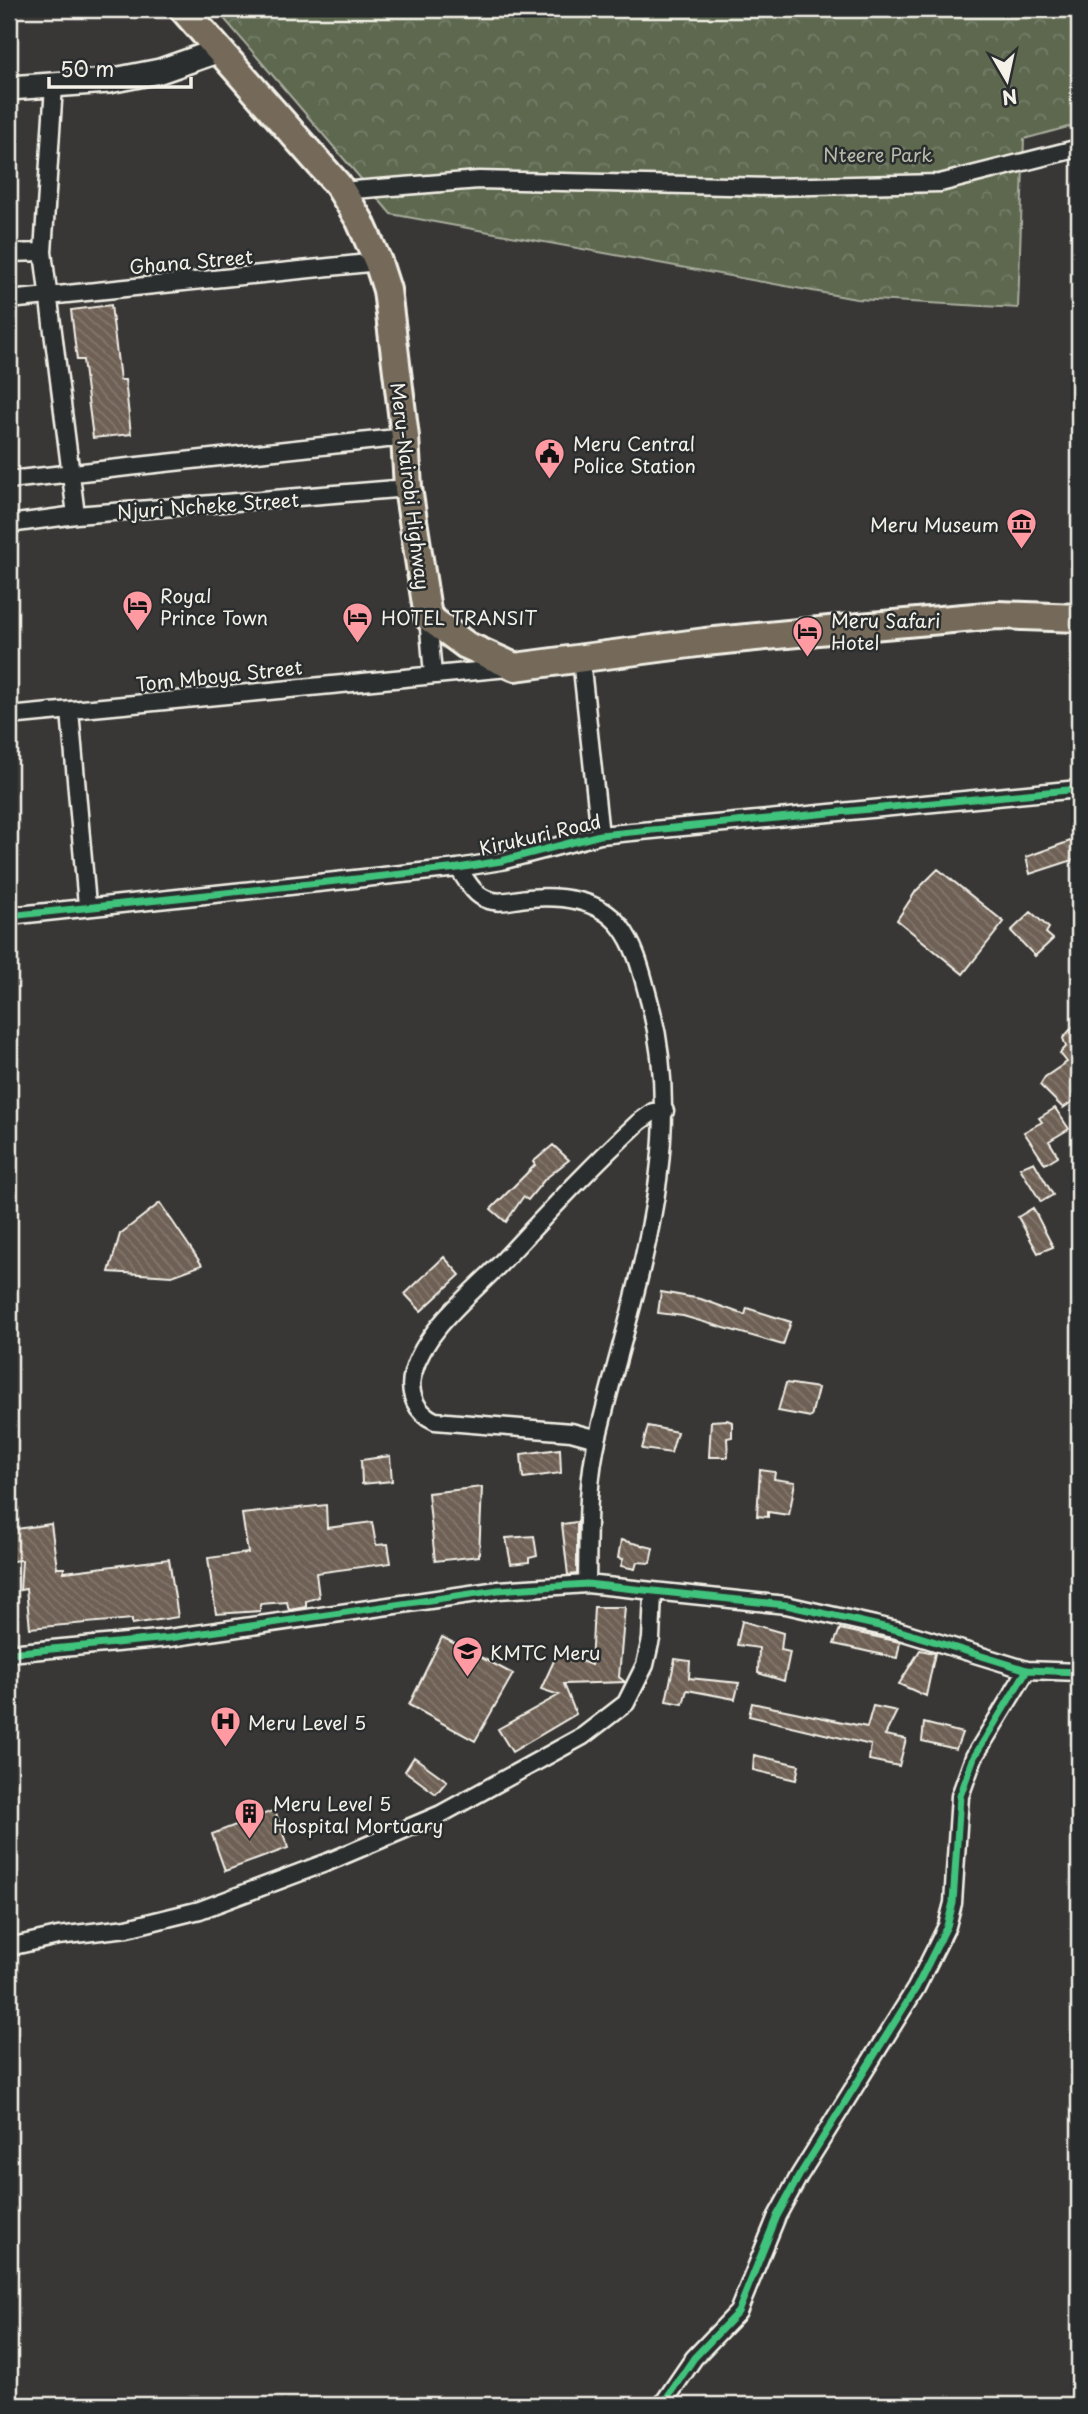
<svg xmlns="http://www.w3.org/2000/svg" width="1088" height="2414" font-family="'Playpen Sans',sans-serif">
  <defs>
    <pattern id="park-crowns" width="20" height="18" patternUnits="userSpaceOnUse" patternTransform="scale(1.75)"><rect width="20" height="18" fill="#5d6850"/><path d="M2 6a3 3 0 1 1 6 0M12 15a3 3 0 1 1 6 0" fill="none" stroke="#757e69"/></pattern>
    <pattern id="building-back-hatch" width="6" height="6" patternUnits="userSpaceOnUse" patternTransform="scale(1.75)"><rect width="6" height="6" fill="#6e6054"/><path d="M-1 5l2 2M0 0l6 6M5-1l2 2" fill="none" stroke="#83776d"/></pattern>
  </defs>
  <rect width="100%" height="100%" fill="#383736"/>
  <filter id="ink" filterUnits="userSpaceOnUse"><feTurbulence type="fractalNoise" baseFrequency=".0143" numOctaves="2"/><feDisplacementMap in="SourceGraphic" scale="14" xChannelSelector="R" yChannelSelector="G"/><feConvolveMatrix kernelMatrix="1 2 1 2 8 2 1 2 1" color-interpolation-filters="sRGB"/></filter>
  <g filter="url(#ink)">
    <!-- park -->
    <path fill="url(#park-crowns)" stroke="#a8ac9c" stroke-width="2" d="M216 9H1079V124L1024 139 1018 308 856 299 391 214Z"/>
    <!-- building -->
    <path fill="url(#building-back-hatch)" stroke="#f4f1e8" stroke-width="2" d="M111 305 120 380H125L131 434 93 438 83 360H77L71 310Z
      M1079 838V858L1030 874 1026 857Z
      M938 869 1004 922 963 974 897 920 916 891Z
      M1031 912 1049 928 1046 933 1053 939 1035 956 1011 931Z
      M1079 1020V1097L1063 1108 1040 1085 1045 1077 1067 1062 1060 1053 1066 1047 1063 1038Z
      M1055 1108 1069 1129 1049 1141 1058 1156 1045 1164 1024 1132 1042 1122 1039 1118Z
      M553 1145 569 1160 545 1179 528 1200 523 1197 506 1222 491 1209 535 1165 533 1162Z
      M1034 1162 1053 1195 1041 1202 1020 1168Z
      M160 1203 202 1265 172 1276 109 1272 120 1234Z
      M1033 1208 1053 1247 1038 1253 1018 1217Z
      M444 1257 460 1275 421 1311 405 1294Z
      M661 1292 701 1299 745 1315 747 1308 791 1322 783 1345 683 1316 658 1313Z
      M786 1383 818 1388 811 1417 778 1411Z
      M727 1420 732 1422V1437L727 1438 728 1457H709L711 1421Z
      M648 1426 677 1432 671 1453 642 1449Z
      M560 1449 561 1473 523 1478 521 1454Z
      M390 1456 392 1481 362 1484 361 1460Z
      M760 1470 775 1472 774 1479 795 1482 789 1515 768 1512V1517L757 1516Z
      M482 1487 479 1556 435 1561 428 1493Z
      M326 1505 327 1528 372 1522 376 1545 388 1544 391 1563 316 1573 319 1597 306 1601V1607L289 1610 287 1602 260 1604V1611L216 1614 208 1558 248 1553 242 1514Z
      M577 1522V1574L568 1575 562 1524Z
      M51 1524 57 1568H64V1572L169 1559 178 1617 132 1624V1619L30 1628 26 1589 20 1590 22 1560 12 1561 9 1530Z
      M534 1536 537 1556 529 1558V1562L511 1564 506 1538Z
      M621 1540 653 1548 650 1563 637 1562 635 1569 621 1566 623 1559 618 1558Z
      M594 1607H625L619 1677 625 1682 564 1684 576 1714 512 1752 498 1729 559 1695 541 1689 558 1652 591 1665Z
      M742 1621 783 1633 781 1650 790 1652 784 1681 758 1673 759 1648 737 1645Z
      M840 1629 900 1642 897 1658 834 1644Z
      M442 1637 513 1674 475 1741 409 1705Z
      M920 1650 935 1653 926 1696 899 1684Z
      M675 1659 690 1661 689 1678 739 1683 735 1699 687 1690 683 1704 666 1701Z
      M752 1703 867 1727 873 1706 897 1711 885 1735 906 1739 899 1766 869 1760 871 1745 749 1716Z
      M924 1723 962 1733 956 1749 922 1741Z
      M754 1755 799 1765 796 1780 753 1770Z
      M414 1757 447 1781 436 1794 405 1771Z
      M275 1810 288 1848 225 1871 212 1834Z"/>
    <g fill="none" stroke-linecap="round" stroke-linejoin="round">
      <defs>
        <path id="minor" d="M54 86 43 252 76 515
          M341 191 479 180 770 187 940 183 1079 148
          M9 253 43 252
          M9 300 378 262
          M9 480 405 437
          M9 524 76 515 408 488
          M428 617 433 675
          M581 659 600 835
          M70 711 87 905
          M9 716 508 668
          M458 868C466 879 473 894 486 899 500 905 514 899 528 898 560 895 599 899 620 926 637 948 642 974 649 1000 690 1147 632 1293 598 1436 586 1485 588 1535 587 1584
          M9 916 458 868 501 861 600 835 1079 789
          M597 1439 571 1432 435 1421C417 1413 407 1394 413 1373 425 1330 470 1295 500 1264 545 1216 590 1167 639 1122L653 1112 665 1111
          M9 1653 169 1638 498 1590 587 1584 786 1605 897 1630 1027 1670 1079 1672
          M9 1947 58 1936 127 1928 200 1910 328 1862 441 1814 583 1736 626 1703 645 1665 651 1639 653 1593
          M662 2405 694 2358 738 2312 777 2216 799 2176 916 1988 947 1926 953 1903 960 1796 974 1757 1027 1670"/>
        <path id="secondary" d="M9 88 109 81 160 71 220 50"/>
        <path id="trunk" d="M183 9 338 185 360 221 378 262 387 290 405 437 408 488 428 617 466 645 515 667 705 642 860 627 998 615 1079 618"/>
      </defs>
      <!-- minor casing -->
      <use href="#minor" stroke="#f4f1e8" stroke-width="21"/>
      <!-- secondary casing -->
      <use href="#secondary" stroke="#f4f1e8" stroke-width="28"/>
      <!-- trunk casing -->
      <use href="#trunk" stroke="#f4f1e8" stroke-width="32"/>
      <!-- minor -->
      <use href="#minor" stroke="#2a2d2e" stroke-width="16"/>
      <!-- secondary -->
      <use href="#secondary" stroke="#2a2d2e" stroke-width="23"/>
      <!-- trunk -->
      <use href="#trunk" stroke="#746a5a" stroke-width="26"/>
      <defs>
        <path id="cycleway" d="M9 916 458 868 501 861 600 835 1079 789
          M9 1653 169 1638 498 1590 587 1584 786 1605 897 1630 1027 1670 1079 1672
          M662 2405 694 2358 738 2312 777 2216 799 2176 916 1988 947 1926 953 1903 960 1796 974 1757 1027 1670"/>
      </defs>
      <!-- cycleway casing -->
      <use href="#cycleway" stroke="#2a2d2e" stroke-width="11"/>
      <!-- cycleway -->
      <use href="#cycleway" stroke="#40c37c" stroke-width="7"/>
    </g>
  </g>
  <!-- icons -->
  <defs>
    <symbol id="civic-pin" viewBox="-11 -11 22 30"><path d="M0 17L-7.5 6A9.5 9.5 0 1 1 7.5 6Z" fill="#ff9aa2" stroke="#2a2d2e"/><path d="M-.6-6.5H3V-4.5H.6V-3L4-1V1h2V6H-6V1h2V-1L-.6-3ZM-1.2 2.5V6h2.4V2.5Z" fill="#111"/></symbol>
    <symbol id="museum-pin" viewBox="-11 -11 22 30"><path d="M0 17L-7.5 6A9.5 9.5 0 1 1 7.5 6Z" fill="#ff9aa2" stroke="#2a2d2e"/><path d="M0-6L6-3V-2H-6V-3ZM-5-1h2V3h-2ZM-1-1h2V3h-2ZM3-1h2V3H3ZM-6 4H6V6H-6Z" fill="#111"/></symbol>
    <symbol id="hotel-pin" viewBox="-11 -11 22 30"><path d="M0 17L-7.5 6A9.5 9.5 0 1 1 7.5 6Z" fill="#ff9aa2" stroke="#2a2d2e"/><path d="M-6-4.5h1.5V1H6V5H4.5V3h-9V5H-6ZM-4 0a1.8 1.8 0 1 1 3.6 0ZM.5 0V-2.5h3Q6-2.5 6 0Z" fill="#111"/></symbol>
    <symbol id="university-pin" viewBox="-11 -11 22 30"><path d="M0 17L-7.5 6A9.5 9.5 0 1 1 7.5 6Z" fill="#ff9aa2" stroke="#2a2d2e"/><path d="M0-5L7-2L0 1L-7-2ZM-4 1L0 2.5L4 1V4Q0 6-4 4Z" fill="#111"/></symbol>
    <symbol id="hospital-pin" viewBox="-11 -11 22 30"><path d="M0 17L-7.5 6A9.5 9.5 0 1 1 7.5 6Z" fill="#ff9aa2" stroke="#2a2d2e"/><path d="M-5-5h3v3.5h4V-5h3V5h-3V1.5h-4V5h-3Z" fill="#111"/></symbol>
    <symbol id="building-pin" viewBox="-11 -11 22 30"><path d="M0 17L-7.5 6A9.5 9.5 0 1 1 7.5 6Z" fill="#ff9aa2" stroke="#2a2d2e"/><path d="M-4-6H4V6H1V3H-1V6H-4ZM-2.5-4.3h1.7v1.8h-1.7ZM.8-4.3h1.7v1.8H.8ZM-2.5-1h1.7V.8h-1.7ZM.8-1h1.7V.8H.8Z" fill="#111"/></symbol>
  </defs>
  <g fill-rule="evenodd">
    <use href="#civic-pin" x="532" y="436" width="35" height="47"/>
    <use href="#museum-pin" x="1004" y="506" width="35" height="47"/>
    <use href="#hotel-pin" x="120" y="588" width="35" height="47"/>
    <use href="#hotel-pin" x="340" y="600" width="35" height="47"/>
    <use href="#hotel-pin" x="790" y="614" width="35" height="47"/>
    <use href="#university-pin" x="450" y="1634" width="35" height="47"/>
    <use href="#hospital-pin" x="208" y="1704" width="35" height="47"/>
    <use href="#building-pin" x="232" y="1796" width="35" height="47"/>
  </g>
  <g text-anchor="middle" dominant-baseline="central" stroke-width="5" stroke-linejoin="round" paint-order="stroke">
    <!-- park labels -->
    <g font-size="19" fill="#b8baab" stroke="#2a2d2e">
      <text x="878" y="154">Nteere Park</text>
    </g>
    <!-- street labels -->
    <g font-size="19" fill="#f4f1e8" stroke="#2a2d2e">
      <text transform="translate(191 261) rotate(-5)">Ghana Street</text>
      <text transform="translate(411 486) rotate(83)">Meru-Nairobi Highway</text>
      <text transform="translate(208 505) rotate(-4)">Njuri Ncheke Street</text>
      <text transform="translate(219 675) rotate(-6)">Tom Mboya Street</text>
      <text transform="translate(540 834) rotate(-13)">Kirukuri Road</text>
    </g>
    <!-- poi labels -->
    <g font-size="19" fill="#f4f1e8" stroke="#2a2d2e" text-anchor="start">
      <text x="573" y="443">Meru Central<tspan x="573" dy="22">Police Station</tspan></text>
      <text x="999" y="524" text-anchor="end">Meru Museum</text>
      <text x="160" y="595">Royal<tspan x="160" dy="22">Prince Town</tspan></text>
      <text x="381" y="617">HOTEL TRANSIT</text>
      <text x="831" y="620">Meru Safari<tspan x="831" dy="22">Hotel</tspan></text>
      <text x="490" y="1652">KMTC Meru</text>
      <text x="248" y="1722">Meru Level 5</text>
      <text x="273" y="1803">Meru Level 5<tspan x="273" dy="22">Hospital Mortuary</tspan></text>
    </g>
  </g>
  <!-- margin -->
  <rect width="1088" height="2414" fill="none" stroke="#2a2d2e" stroke-width="35"/>
  <rect x="18" y="18" width="1053" height="2379" fill="none" stroke="#f4f1e8" stroke-width="2.5" filter="url(#ink)"/>
  <!-- north arrow -->
  <g transform="translate(1007 80) rotate(171)" stroke="#2a2d2e" stroke-width="5" paint-order="stroke">
  <path d="M0-5L12 26L0 18L-12 26Z" fill="#f4f1e8"/>
  <text y="-10" font-size="19" font-weight="bold" text-anchor="middle" fill="#f4f1e8">N</text>
  </g>
  <!-- scale -->
  <path d="M49 77v10h142v-10" fill="none" stroke="#f4f1e8" stroke-width="3.5"/>
  <text x="60" y="77" font-size="21" fill="#f4f1e8" stroke="#2a2d2e" stroke-width="5" paint-order="stroke">50 m</text>
</svg>
